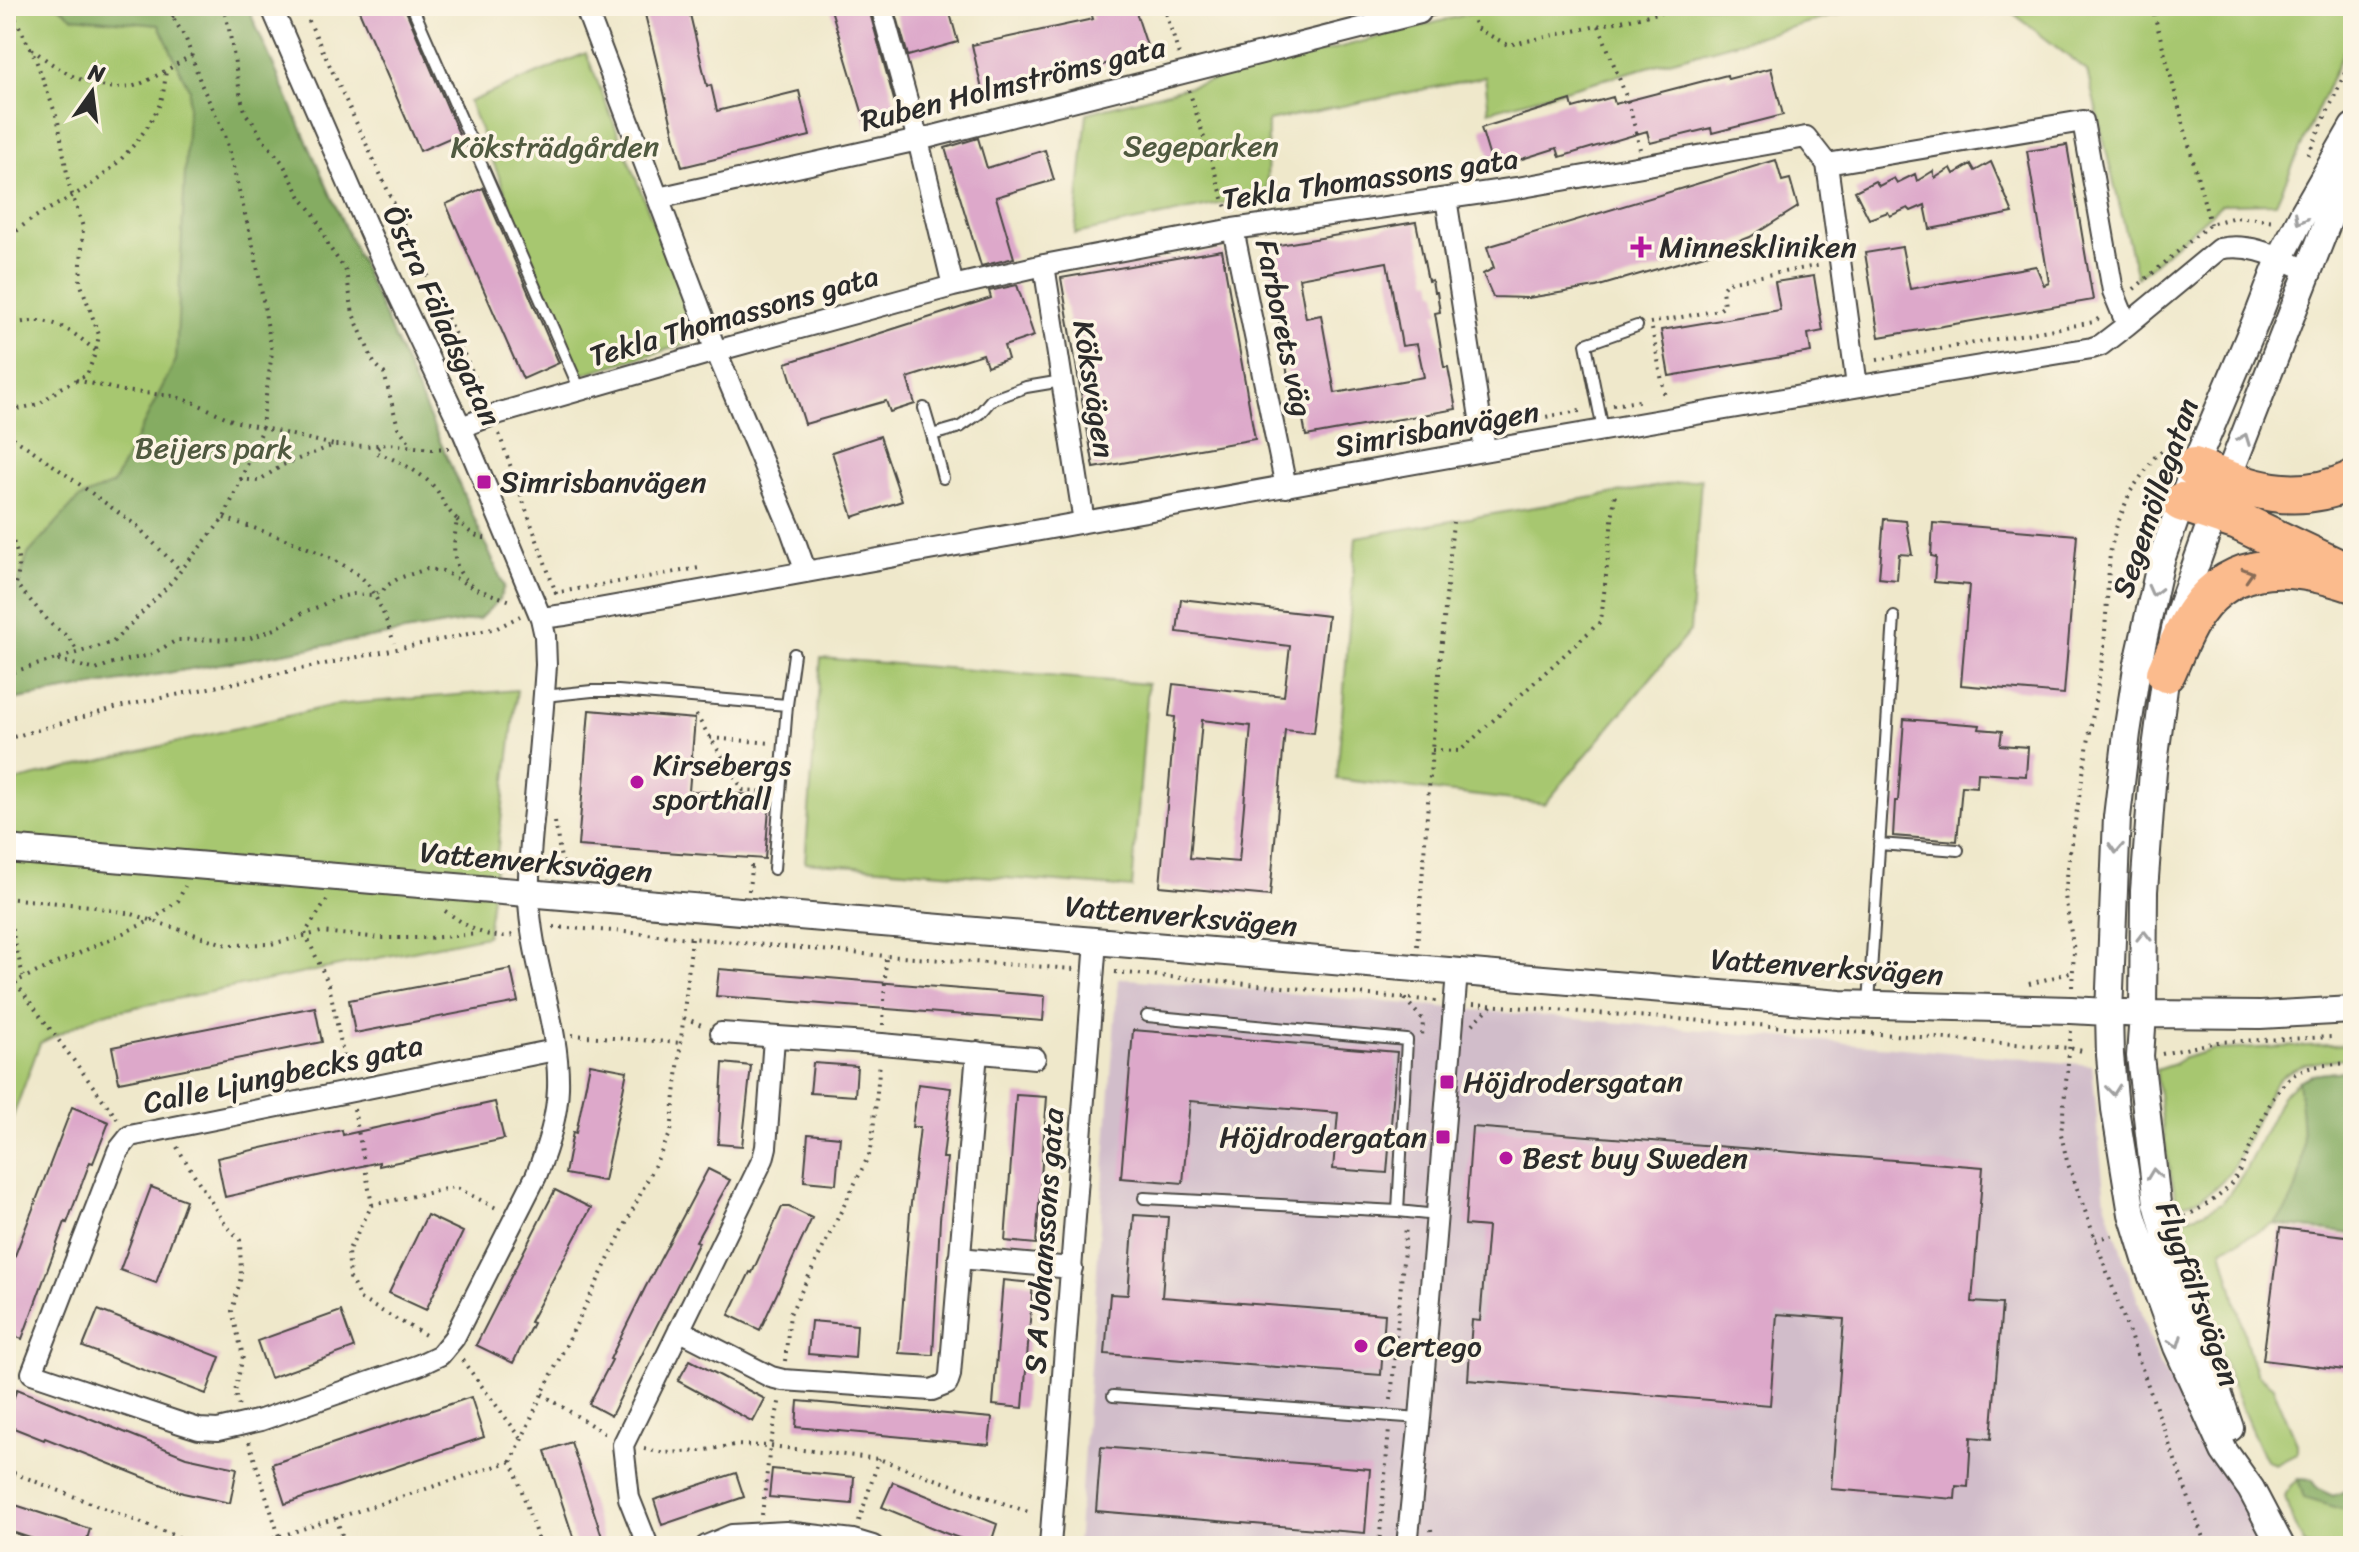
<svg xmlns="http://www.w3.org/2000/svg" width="2359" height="1552" viewBox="0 0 2359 1552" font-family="Sriracha,sans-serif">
  <rect width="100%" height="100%" fill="#fcf5e5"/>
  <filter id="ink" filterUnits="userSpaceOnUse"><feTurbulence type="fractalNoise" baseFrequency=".0125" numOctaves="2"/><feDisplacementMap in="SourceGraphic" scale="16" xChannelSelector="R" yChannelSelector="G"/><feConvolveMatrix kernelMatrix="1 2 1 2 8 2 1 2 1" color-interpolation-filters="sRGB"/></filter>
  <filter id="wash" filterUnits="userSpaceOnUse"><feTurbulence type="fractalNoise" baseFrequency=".006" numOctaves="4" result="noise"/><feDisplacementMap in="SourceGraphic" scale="32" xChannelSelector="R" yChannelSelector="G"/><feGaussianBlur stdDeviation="1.8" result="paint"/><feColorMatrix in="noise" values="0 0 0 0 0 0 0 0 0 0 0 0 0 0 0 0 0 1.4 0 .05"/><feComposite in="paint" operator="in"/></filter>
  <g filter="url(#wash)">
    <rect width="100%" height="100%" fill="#efe8cb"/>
    <path fill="#d1bdca" d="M1118,978L2092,1065L2105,1202L2159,1364L2265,1525L2274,1546H1077Z"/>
    <path fill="#a7c770" stroke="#69794e" stroke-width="2" d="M6,6H247L504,586L499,600L479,619L6,701Z
      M1499,6H1868L1489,111L1485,77L1268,121L1267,194L1075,234L1087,113Z
      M2004,6H2353V30L2276,203L2222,204L2137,278L2087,71Z
      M586,53L700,340L579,375L469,102Z
      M1701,479L1690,631L1545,804L1337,779L1356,537Z
      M821,658L1148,684L1132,888L805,862Z
      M517,690L487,936L97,1015L40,1043L6,1135V783L334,705Z
      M2353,1044V1057C2333,1060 2311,1061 2292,1070C2278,1077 2271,1088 2265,1102C2241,1148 2234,1193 2178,1206L2167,1159L2156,1070L2174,1064L2184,1058L2212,1050Z
      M2353,1070V1234L2274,1224L2222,1249L2250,1355L2257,1374L2273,1387L2297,1443V1453L2275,1464L2267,1461L2261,1451C2226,1376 2199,1300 2182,1219L2205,1212L2223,1202L2245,1171L2282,1096L2298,1081L2312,1075Z
      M2298,1479L2311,1480L2318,1489L2333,1496L2353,1488V1546H2305L2289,1511L2285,1496L2289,1487Z"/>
    <path fill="#85ac62" stroke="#586c46" stroke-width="2" d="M58,6H247L504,586L499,600L479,619L6,701V622L28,554L78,499L113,484L176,360L189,89L159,25L72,17Z
      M2353,1070V1234L2274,1224C2311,1190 2304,1127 2298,1081L2312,1075Z
      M2298,1479L2311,1480L2318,1489L2333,1496L2353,1488V1516L2352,1512L2304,1498Z"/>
    <g id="blocks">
      <path fill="#dda8ca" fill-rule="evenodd" d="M357,6H404L459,134L420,151Z
        M643,6H688L707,86L711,85L717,111L799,91L810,136L682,167Z
        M830,6H868L899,118L867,128Z
        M894,6H948L958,42L908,56Z
        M1089,6H1134L1148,49L1086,71L983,94L972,45L1093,19Z
        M1771,68L1783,115L1712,133L1711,128L1650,143L1647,131L1560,157L1557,148L1493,168L1481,128L1571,100L1573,108L1613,97L1615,104L1727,75L1728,79Z
        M978,138L987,168L1045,150L1054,180L996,197L1014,258L981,266L945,148Z
        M2067,145L2093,300L1879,337L1865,253L1902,247L1910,289L2036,266L2044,285L2049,283L2027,151Z
        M1776,160L1782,181L1790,179L1798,207L1750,237L1708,254L1596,287L1528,298L1493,297L1483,274L1494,268L1487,247Z
        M1991,162L2013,213L1930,229L1925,205L1911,211L1908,208L1890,216L1888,212L1869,219L1855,191L1875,181L1879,186L1894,178L1897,183L1915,174L1917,181L1933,171L1935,178L1951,168L1954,174L1971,164L1975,171Z
        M483,188L559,363L523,379L446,204Z
        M1416,222L1428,281L1432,280L1434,292H1437L1440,312L1435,313L1444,367H1448L1456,409L1306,436L1297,387L1290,389L1267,247ZM1387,262L1402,346L1417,344L1424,377L1335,393L1321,315L1306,318L1299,278Z
        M1222,250L1255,439L1094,468L1061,278Z
        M1814,276L1823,331L1808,334L1811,352L1669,376L1661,330L1780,310L1775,282Z
        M1017,285L1034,336L1004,346L1008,359L987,366L983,354L907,378L915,404L890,412L886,401L805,424L786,363L991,298L989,291Z
        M880,436L902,501L853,517L832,452Z
        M1884,519L1906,521L1912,555L1899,554L1897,580L1879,578Z
        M1933,523L2077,535L2064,694L1961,685L1969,585L1934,582L1936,557L1931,556Z
        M1181,599L1328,616L1314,733L1285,730L1270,896L1160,886L1175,717L1169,716L1173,684L1284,696L1290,646L1177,632ZM1202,720L1251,726L1239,862L1190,858Z
        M589,710L695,719L689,791L770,796L765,859L578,846Z
        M1904,719L1980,725L1979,729L2002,731L2000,745L2028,747L2026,776L1978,773L1977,787L1962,786L1957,841L1893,836L1895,801H1898Z
        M511,969L518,1002L355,1033L349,1000Z
        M719,969L1045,996L1043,1021L716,996Z
        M315,1007L322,1042L119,1082L112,1047Z
        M1133,1030L1397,1052L1387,1173L1333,1169L1338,1113L1190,1101L1183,1183L1121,1178Z
        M723,1063L751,1066L742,1146L718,1144Z
        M813,1063L857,1066L855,1096L810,1093Z
        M590,1064L627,1071L604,1181L565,1174L573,1132L576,1133Z
        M918,1084L951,1088L943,1158H947L940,1219L933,1355L899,1353L910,1212L920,1127H912Z
        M1016,1095L1047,1097L1036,1244L1005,1241Z
        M495,1102L504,1139L379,1166V1162L225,1197L217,1158L342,1130L343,1135Z
        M72,1107L109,1122L93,1163L90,1162L67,1223L65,1222L22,1339L6,1333V1279Z
        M1472,1127L1983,1167L1972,1302L2002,1304L1991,1439L1971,1437L1968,1487L1956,1486L1955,1499L1831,1489L1844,1319L1777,1314L1770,1405L1468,1380L1472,1320L1480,1321L1488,1227L1465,1225Z
        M808,1134L840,1137L836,1184L804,1181Z
        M708,1169L730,1180L696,1241L699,1242L611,1416L589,1404L612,1360L610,1359L645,1288Z
        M151,1187L186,1200L156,1283L120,1270Z
        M555,1190L591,1208L530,1322L533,1323L513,1363L476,1345Z
        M782,1207H789L812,1218L760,1330L729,1315L750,1272L752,1273Z
        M427,1215L463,1232L426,1310L389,1293Z
        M1134,1215L1168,1217L1162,1297L1385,1314L1381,1375L1105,1354L1110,1294L1128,1295Z
        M2280,1228L2353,1237V1371L2263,1360Z
        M1003,1280L1033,1283L1023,1408L993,1405Z
        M98,1310L220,1357L206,1394L83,1347Z
        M341,1311L354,1348L270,1378L257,1341Z
        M811,1321L857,1325L855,1358L808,1354Z
        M690,1360L765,1399L753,1422L678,1381Z
        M17,1389L186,1457L237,1468L230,1503L183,1493L45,1438L44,1440L6,1425V1418Z
        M471,1397L484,1437L285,1504L272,1464Z
        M798,1401L992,1418L989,1445L796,1427Z
        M571,1442L590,1500L605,1546H576L564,1509L545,1451Z
        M1101,1447L1370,1469L1365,1533L1096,1511Z
        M772,1469L854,1477L852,1504L769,1497Z
        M736,1473L744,1497L662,1525L654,1500Z
        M893,1482L997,1524L990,1546H981L945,1533L882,1507Z
        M6,1502L90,1529L85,1546H54L6,1530Z"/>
    </g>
  </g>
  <g filter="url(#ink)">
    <use href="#blocks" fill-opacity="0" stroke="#484743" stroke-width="2"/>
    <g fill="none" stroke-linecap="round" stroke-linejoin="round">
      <g stroke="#484743" stroke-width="14">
        <path id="service" d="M412,6L580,390
          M1420,13L1448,6
          M924,408L932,435L960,427L980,413L991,400L1026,387L1062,381
          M1603,430L1586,344L1637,326
          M932,435L943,478
          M544,696L592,691H618L787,705
          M1879,844L1958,850
          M774,869L787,705L794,654
          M1869,1003L1894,617
          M1147,1016L1407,1040L1398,1211
          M1144,1198L1398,1211L1437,1215
          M1113,1396L1420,1418"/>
      </g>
      <g stroke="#484743" stroke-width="24">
        <path id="minor" d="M271,6L376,247L461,427L541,618L545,636L546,665C543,714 538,762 534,811C531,839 528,868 529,896C530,961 560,1023 558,1088C557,1117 547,1149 536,1176L454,1338L440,1355L419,1365L261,1420L218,1430L199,1429L180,1423L32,1373L118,1151L130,1136L555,1050
          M585,6L716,351L791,530L806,572
          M881,6L918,140L953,286
          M1827,164L1857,386
          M658,198L918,140L1420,13L1418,6
          M1446,198L1485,450
          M1233,229L1286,487
          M1044,265L1084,522
          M461,427L493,415L716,351L953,286L1044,265L1233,229L1517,188L1806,137L1827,164L2083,121L2113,291L2127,325
          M541,618L565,615C1073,525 1581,430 2092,348L2101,345L2127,325L2219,249C2252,242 2279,258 2309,271
          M721,1033L882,1044L1035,1058
          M959,1258L1072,1268
          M679,1330L771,1377L783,1380L932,1390L947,1384L950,1375L977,1052
          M648,1546L629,1498L623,1445L763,1159L766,1147L774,1038
          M706,1546L732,1535L786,1532L853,1540L873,1546
          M1050,1546L1096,941
          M1407,1546L1420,1418L1457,972"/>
      </g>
      <g stroke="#484743" stroke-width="30">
        <path id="tertiary" d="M6,849L1840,1004L2071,1010L2143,1014L2260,1015L2353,1010
          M2230,1428L2169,1248L2157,1203L2140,1056L2143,1014L2144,891L2153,771L2166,673L2178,615L2214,513L2328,221L2348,157
          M2281,1546L2251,1489L2224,1451L2177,1347L2149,1269L2132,1214L2115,1109L2110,1055L2109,1013L2117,817L2127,733L2137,668L2161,560L2194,467L2260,311L2280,259L2304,212L2353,127"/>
      </g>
      <g stroke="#484743" stroke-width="42">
        <path id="motorway" d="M2194,467C2249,489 2295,507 2353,480
          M2181,502L2238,521L2333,566
          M2166,673C2175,653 2183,630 2196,612C2235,556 2296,564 2353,583"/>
      </g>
      <path stroke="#484743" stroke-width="4" stroke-dasharray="2 6" stroke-linecap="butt" d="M6,6L14,16L36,60L58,121L69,185L83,227L80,282L99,335L96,351
        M223,6L229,29L241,98L246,114L255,125L261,137L282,162L302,199L313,212L330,248L346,271L353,314L374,363L384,373L398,427L412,446
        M302,6L484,397
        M1164,6L1179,55
        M1469,6L1476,28L1508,45L1691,6
        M2152,6L2210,224
        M172,17L184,6
        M1599,26L1629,104L1640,149
        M32,49C59,71 93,92 130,87C144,85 178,63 192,55
        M1189,90L1227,211
        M2308,155L2353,55
        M6,243C24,218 56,207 81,191C113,172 143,139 159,106C164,95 165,81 166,69
        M2134,289L2210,224L2235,217L2276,221
        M1650,323L1719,310L1724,306L1722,289L1728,282L1822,265
        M6,324C17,324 29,320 39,321C62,322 79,337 96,351L87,375L62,387L39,404L6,412
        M1652,329L1665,397
        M1877,360L2094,322L2103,315
        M76,380L124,391L173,396L195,403L234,421L334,445
        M1613,405L1644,400
        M1499,425L1585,410
        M6,434L32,450L137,526L180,570
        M499,434L557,596
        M1440,436L1463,431
        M379,447L376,449L377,453C396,459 427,475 438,492C444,502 447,511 457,519C455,535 451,555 459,570C461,576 468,580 471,585
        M240,479L258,481L283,465L334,445L366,446L389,444L432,449L449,448
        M224,518C259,530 349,557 369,586C380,603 388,624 394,643
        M457,520C465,528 475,538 486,538
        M6,528C17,547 22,562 16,584L52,625L68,637L78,652
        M554,593L699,568
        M58,660L96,670L109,664L150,655L177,640L248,639L275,629L306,611L318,607L334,599L352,594L373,595L383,591L385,587L399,578L427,569L443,571L473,588L514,602
        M6,674L113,642L168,586L224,518L261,433L272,352L255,254L225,135L201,84L186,39L166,6
        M696,715L743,790L768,792
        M710,738L772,743
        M6,739L118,707L497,628L520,616
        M1432,750L1460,751L1601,621L1615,493
        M555,822L561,859L571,873
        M749,891L751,867L758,868
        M6,898L90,906L132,914L227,945L271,944L321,932L380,938H428L478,934
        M327,900L305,933L329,985L347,1073
        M6,905L23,976
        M445,911C468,926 483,940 513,935
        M553,927L614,931L886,956L1074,969
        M1417,946L1432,750L1453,522
        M6,970L119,1121
        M1115,972L1436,1001
        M2029,984L2073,972
        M6,986L152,920L178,901L185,886
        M2072,987L2074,951L2065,896L2069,858L2104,647L2110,552L2116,528L2130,492L2155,457L2181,435
        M1405,999L1423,1020L1422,1037
        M1473,1004L2070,1048L2086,1052
        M684,1018L704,1026
        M1473,1024L1492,1005
        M883,1025L886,956
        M2071,1031L2061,1134L2067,1161L2206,1546
        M572,1035L681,1043
        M2162,1054L2217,1042L2332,1037
        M354,1109L372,1205L348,1251L350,1278L360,1299L429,1337
        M177,1147L225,1224L240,1240L241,1277L232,1311L243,1356L235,1392L239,1407
        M372,1205L455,1187L498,1209
        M2185,1217C2200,1208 2219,1199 2231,1184C2254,1154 2265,1085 2303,1070C2318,1064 2338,1065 2353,1062
        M2095,1239L2116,1235
        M462,1360L521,1438
        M785,1361L790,1314L871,1151L880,1062
        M542,1394L607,1435
        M1391,1400L1406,1226
        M249,1442L279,1536
        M644,1449L664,1453L701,1451L734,1445L770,1446L879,1459L1031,1513
        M6,1470L201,1546
        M762,1515L770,1446L780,1398
        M336,1518L346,1546
        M859,1521L879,1459
        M1431,1529L1433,1546
        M250,1546L512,1461
        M540,1546L512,1461L542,1394L671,1132L692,938
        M1379,1546L1389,1429"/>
      <use href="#service" stroke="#fff" stroke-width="10"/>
      <use href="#minor" stroke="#fff" stroke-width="20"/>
      <use href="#tertiary" stroke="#fff" stroke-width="26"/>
      <use href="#motorway" stroke="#fbbb8d" stroke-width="38"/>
    </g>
    <defs><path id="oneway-chevron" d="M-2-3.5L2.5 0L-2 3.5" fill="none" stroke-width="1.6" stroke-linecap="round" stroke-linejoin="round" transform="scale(2)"/></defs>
    <g stroke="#a0a0a0">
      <use href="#oneway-chevron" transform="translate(2300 219) rotate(118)"/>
      <use href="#oneway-chevron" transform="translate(2244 439) rotate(-69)"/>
      <use href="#oneway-chevron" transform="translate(2154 591) rotate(104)"/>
      <use href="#oneway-chevron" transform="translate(2116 848) rotate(93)"/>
      <use href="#oneway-chevron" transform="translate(2144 936) rotate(-90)"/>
      <use href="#oneway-chevron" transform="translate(2113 1090) rotate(84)"/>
      <use href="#oneway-chevron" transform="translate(2154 1174) rotate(-97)"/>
      <use href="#oneway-chevron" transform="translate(2176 1342) rotate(69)"/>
    </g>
    <use stroke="#896c57" href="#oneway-chevron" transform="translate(2248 574) rotate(-17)"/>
  </g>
  <g fill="#b5179e" stroke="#fcf5e5" stroke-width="3">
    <path d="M1637 235h8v8h8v8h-8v8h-8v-8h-8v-8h8z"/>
    <rect x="476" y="474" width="16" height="16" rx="4"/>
    <circle cx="637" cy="782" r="8"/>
    <rect x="1439" y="1074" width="16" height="16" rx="4"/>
    <rect x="1435" y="1129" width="16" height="16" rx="4"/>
    <circle cx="1506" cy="1158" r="8"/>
    <circle cx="1361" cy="1346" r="8"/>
  </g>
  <g text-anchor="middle" stroke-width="7" stroke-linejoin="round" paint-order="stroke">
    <g font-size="30" fill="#2b2b2b" stroke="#fcf5e5">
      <text transform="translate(1013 84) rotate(-14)" y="10">Ruben Holmströms gata</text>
      <text transform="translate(1370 179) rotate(-8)" y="10">Tekla Thomassons gata</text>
      <text transform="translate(442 316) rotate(65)" y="10">Östra Fäladsgatan</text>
      <text transform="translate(734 316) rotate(-16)" y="10">Tekla Thomassons gata</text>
      <text transform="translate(1284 328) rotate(78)" y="10">Farborets väg</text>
      <text transform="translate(1094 389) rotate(81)" y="10">Köksvägen</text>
      <text transform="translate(1437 429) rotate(-10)" y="10">Simrisbanvägen</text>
      <text transform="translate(2155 498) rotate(-71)" y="10">Segemöllegatan</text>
      <text transform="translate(536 862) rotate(5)" y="10">Vattenverksvägen</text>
      <text transform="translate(1181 916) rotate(5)" y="10">Vattenverksvägen</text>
      <text transform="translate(1827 967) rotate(4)" y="10">Vattenverksvägen</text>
      <text transform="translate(283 1074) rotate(-12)" y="10">Calle Ljungbecks gata</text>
      <text transform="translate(1044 1241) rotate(-86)" y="10">S A Johanssons gata</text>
      <text transform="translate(2198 1294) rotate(70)" y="10">Flygfältsvägen</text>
    </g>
    <g font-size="30" fill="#505a40" stroke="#fcf5e5">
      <text x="1201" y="156">Segeparken</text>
      <text x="555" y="157">Köksträdgården</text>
      <text x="214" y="458">Beijers park</text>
    </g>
    <g font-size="30" fill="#2b2b2b" stroke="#fcf5e5" text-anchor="start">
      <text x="1659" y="257">Minneskliniken</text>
      <text x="500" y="492">Simrisbanvägen</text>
      <text x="653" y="775">Kirsebergs<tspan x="653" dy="34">sporthall</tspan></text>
      <text x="1463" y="1092">Höjdrodersgatan</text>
      <text x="1427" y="1147" text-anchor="end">Höjdrodergatan</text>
      <text x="1522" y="1168">Best buy Sweden</text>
      <text x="1377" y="1356">Certego</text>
    </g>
  </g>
  <rect width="2359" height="1552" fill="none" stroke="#fcf5e5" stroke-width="32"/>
  <g transform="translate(92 92) rotate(14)" stroke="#fcf5e5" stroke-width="6" paint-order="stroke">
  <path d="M0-6L14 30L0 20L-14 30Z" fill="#2b2b2b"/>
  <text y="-12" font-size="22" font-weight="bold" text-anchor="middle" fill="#2b2b2b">N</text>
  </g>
</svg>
